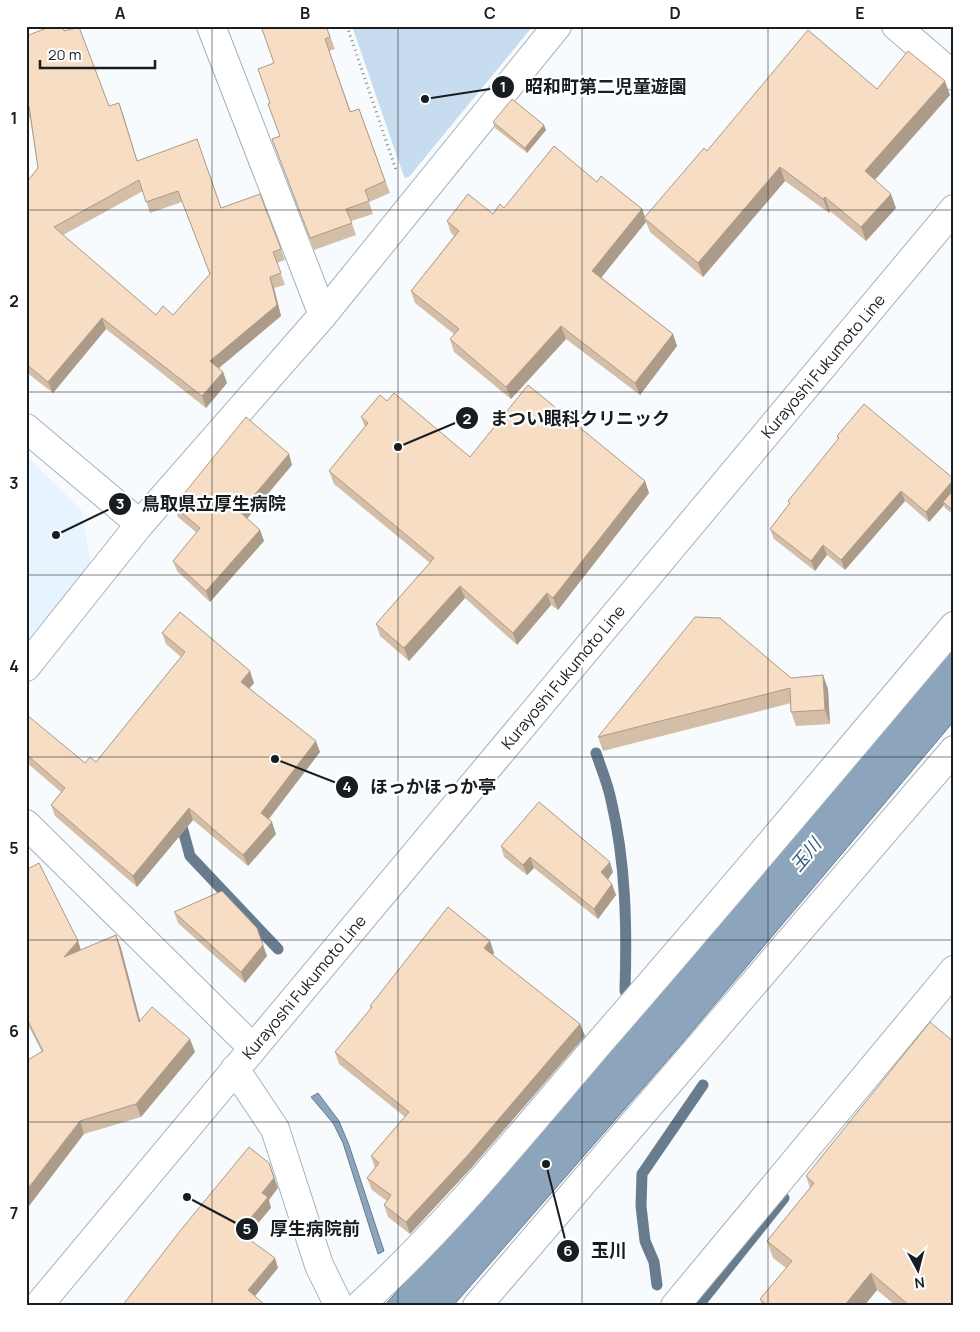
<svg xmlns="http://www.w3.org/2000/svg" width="980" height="1332" viewBox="0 0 980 1332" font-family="Manrope,'Noto Sans JP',sans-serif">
  <rect width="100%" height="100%" fill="#f8fbfd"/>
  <path fill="#e7f3fe" d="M26,455L82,511L90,559L89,569L26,641Z"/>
  <path fill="#c8dcf0" d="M352,26H533L409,177L405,178L402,171Z"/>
  <path fill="#8ca4bc" stroke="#697c8e" d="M954,644V721L677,1049L453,1306H384L607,1056Z
    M318,1093L339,1121L349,1145L384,1251L378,1254L343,1143L333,1123L311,1097Z"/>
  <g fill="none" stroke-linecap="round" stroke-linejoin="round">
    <path stroke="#697c8e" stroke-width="11" d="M596,753C601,768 608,784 611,800C626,863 627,927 625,991
      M182,817L181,823L190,856L278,949
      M657,1285L654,1262L645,1241L641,1206L642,1174L703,1085
      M698,1306L784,1198"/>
    <g stroke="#a4b1be" stroke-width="30">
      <path id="pedestrian" d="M675,1306L954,970"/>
    </g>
    <g stroke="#a4b1be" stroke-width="30">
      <path id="minor" d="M211,26L323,315
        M896,26L954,76
        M26,27L29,26
        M26,428L140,524
        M26,667L140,524L323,315L557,26
        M26,824L253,1048
        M235,1069L275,1129L319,1265L339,1306
        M359,1306C448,1225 523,1132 601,1041C720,904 837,765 954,626
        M477,1306L954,750"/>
    </g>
    <g stroke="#a4b1be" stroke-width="30">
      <path id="primary" d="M38,1306L954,209"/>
    </g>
    <path stroke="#868a8d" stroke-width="3" stroke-dasharray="1 4" stroke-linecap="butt" d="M347,26L396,170"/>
    <use href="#pedestrian" stroke="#fff" stroke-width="28"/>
    <use href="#minor" stroke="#fff" stroke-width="28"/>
    <use href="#primary" stroke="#fff" stroke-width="28"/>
  </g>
  <path fill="#d4bea8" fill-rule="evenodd" d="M326,26L335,49L329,51L351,112L359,109L390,193L369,202L373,214L351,221L356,235L314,250L272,139L280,136L270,103L274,63Z
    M66,31L109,106L119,103L137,161L221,208L260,194L285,260L277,263L285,285L274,288L281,316L219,368L223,372L227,383L206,408L106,329L53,393L26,372V183L38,168L30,118L26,120V36ZM143,191L150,213L182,202L210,274L173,315H156L63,235Z
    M877,89L950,95L875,180L896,208L866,241L830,211L829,213L785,181L703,277L650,232L646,222L601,277L673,334L677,346L640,395L566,339L511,399L454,352L450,339L454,334L415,303L411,291L454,236L451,233L447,221L493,214L504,208L597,182L642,209L645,217L707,151Z
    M493,122L546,130L527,153L495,128Z
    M387,401L470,457L645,481L649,493L558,610L551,605L517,645L465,598L409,661L380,636L376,624L430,563L334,484L329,471L365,427L361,417Z
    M837,436L954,478V515L945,508L944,505L929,522L905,501L845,570L827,555L815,571L774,539L770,529L789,504L788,501L838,440Z
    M289,454L292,465L247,519L260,530L264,541L210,602L177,571L173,561L197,533L178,517L174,506Z
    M162,633L254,683L250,688L320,752L268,819L276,834L248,866L193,820L137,887L55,816L51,805L61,792L26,762V716L85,763L96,762L181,657L166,644Z
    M823,675L828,689L830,724L796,726L791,712V703L603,751L598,737L791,678Z
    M501,846L613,872L608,880L616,895L598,919L534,868L527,875L504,857Z
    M26,870L78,941L81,950L116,935L121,948L140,1021L195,1052L141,1117L84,1134L26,1021Z
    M174,912L257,928L267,956L245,983L178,923Z
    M490,941L494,953L493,955L580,1024L585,1036L472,1167L410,1234L388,1217L384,1205L387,1201L372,1190L367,1178L375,1168L371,1156L405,1117L339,1064L335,1052L371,1008L370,1006Z
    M806,1176L954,1306H896L877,1290L864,1306H762L760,1299L786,1268L773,1258L767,1241L810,1188Z"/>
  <path fill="#ac9b88" d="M945,81L950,95L870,185L865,171Z
    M119,103L123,114L141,173L137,161Z
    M544,125L546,130L527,153L525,148Z
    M780,167L785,181L703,277L698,263Z
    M891,194L896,208L866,241L861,227Z
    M825,197L830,211L829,213L823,199Z
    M642,209L646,220L644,218L646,222L597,283L592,271Z
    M270,277L274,288L281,316L214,372L210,361Z
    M102,318L106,329L53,393L48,382Z
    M561,326L566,339L511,399L506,387Z
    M673,334L677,346L640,395L635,383Z
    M223,372L227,383L206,408L202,396Z
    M289,454L292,465L243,523L240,512Z
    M954,479V493L943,502L944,505L929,522L926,512Z
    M645,481L649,493L558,610L553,598Z
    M901,491L905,501L845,570L841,560Z
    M260,530L264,541L210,602L206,591Z
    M823,545L827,555L815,571L811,561Z
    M460,586L465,598L409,661L404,648Z
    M547,593L551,605L517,645L513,633Z
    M250,671L254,683L245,693L241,682Z
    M823,675L828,689L830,724L825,710Z
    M316,741L320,752L265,824L261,813Z
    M189,808L193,820L137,887L133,876Z
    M272,822L276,834L248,866L243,855Z
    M530,857L534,868L527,875L523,865Z
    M610,862L613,872L605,883L601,872Z
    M612,884L616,895L598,919L594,909Z
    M116,935L121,948L144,1035L139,1022Z
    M78,941L82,954L64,957Z
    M490,941L494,953L489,960L484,948Z
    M263,945L267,956L245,983L241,972Z
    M580,1024L585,1036L472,1167L410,1234L406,1222Z
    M190,1039L195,1052L141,1117L136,1104Z
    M80,1121L84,1134L26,1210V1191Z
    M269,1163L278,1188L269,1200L271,1208L242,1242L239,1232L262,1193Z
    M275,1258L278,1268L252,1300L248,1290Z
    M871,1273L877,1290L864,1306H844Z"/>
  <path fill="#f6ddc3" stroke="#ac9b88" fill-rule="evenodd" d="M52,26H63L64,31L79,27L109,106L119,103L137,161L197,139L221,208L260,194L281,249L273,252L281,273L270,277L277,305L210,361L223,372L202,396L102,318L48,382L26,364V183L38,168L29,106L26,107V36ZM139,180L146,202L178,191L210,274L173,315L163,306L156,315L54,227Z
    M261,26H326L330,37L325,39L350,112L359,109L385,181L365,190L369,201L346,209L352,223L310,238L272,139L280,136L268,104L270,103L258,69L274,63Z
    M808,30L877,89L908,51L945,81L865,171L891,194L861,227L825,197L823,199L780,167L698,263L644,218L704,148L707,151Z
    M512,99L544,125L525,148L493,122Z
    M554,146L597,182L601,176L642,209L592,271L673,334L635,383L561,326L506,387L450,339L459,329L411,291L459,231L447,221L468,194L493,214L500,204L504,208Z
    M528,385L645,481L553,598L547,593L513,633L460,586L404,648L376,624L434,558L329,471L368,423L361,417L380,395L387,401L394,393L470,457Z
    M864,404L954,479L926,512L901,491L841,560L823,545L811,561L770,529L790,503L788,501L839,438L837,436Z
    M246,417L289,454L240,512L260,530L206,591L173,561L200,528L174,506Z
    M954,489V511L943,502Z
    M180,612L250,671L241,682L316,741L261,813L272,822L243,855L189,808L133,876L51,805L65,788L26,754V716L27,715L85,763L90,757L96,762L185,652L162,633Z
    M695,617L720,618L791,678L823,675L825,710L791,712L790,688L598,737Z
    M539,802L610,862L601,872L612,884L594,909L530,857L523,865L501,846Z
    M39,863L78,941L64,957L116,935L139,1022L152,1007L190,1039L136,1104L80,1121L26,1191V1061L43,1051L26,1017V870Z
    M222,891L257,928L263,945L241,972L174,912Z
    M448,907L490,941L484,948L580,1024L468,1155L406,1222L384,1205L391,1195L367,1178L379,1163L371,1156L409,1112L335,1052L372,1007L370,1006Z
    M930,1022L954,1042V1306H910L871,1273L844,1306L838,1303L835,1306H768L760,1299L792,1261L767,1241L814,1183L806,1176Z
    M249,1147L269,1163L274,1178L262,1193L268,1197L239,1232L275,1258L248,1290L266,1306H122L180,1231Z"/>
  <path fill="none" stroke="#181d22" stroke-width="1" stroke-opacity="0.55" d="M212,26V1306M398,26V1306M582,26V1306M768,26V1306M26,210H954M26,392H954M26,575H954M26,757H954M26,940H954M26,1122H954"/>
  <g text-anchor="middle" stroke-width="4.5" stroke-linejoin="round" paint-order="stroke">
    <g font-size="16" fill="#181d22" stroke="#fff">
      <text transform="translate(823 366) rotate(-50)" y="6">Kurayoshi Fukumoto Line</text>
      <text transform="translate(563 677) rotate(-50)" y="6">Kurayoshi Fukumoto Line</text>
      <text transform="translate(304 987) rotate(-50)" y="6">Kurayoshi Fukumoto Line</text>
    </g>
    <g font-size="18" font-style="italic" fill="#2f577b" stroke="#fff">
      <text transform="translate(806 855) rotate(-50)" y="6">玉川</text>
    </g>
  </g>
  <path fill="none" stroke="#181d22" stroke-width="2" d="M425 99L503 87M398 447L467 418M56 535L120 504M275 759L347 787M187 1197L247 1229M546 1164L568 1251"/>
  <g fill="#181d22" stroke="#fff" stroke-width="2">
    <circle cx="425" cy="99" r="5"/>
    <circle cx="398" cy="447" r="5"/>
    <circle cx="56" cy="535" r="5"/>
    <circle cx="275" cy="759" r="5"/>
    <circle cx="187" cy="1197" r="5"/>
    <circle cx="546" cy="1164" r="5"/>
    <circle cx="503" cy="87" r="12"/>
    <circle cx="467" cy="418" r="12"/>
    <circle cx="120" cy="504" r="12"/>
    <circle cx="347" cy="787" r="12"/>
    <circle cx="247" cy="1229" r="12"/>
    <circle cx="568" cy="1251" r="12"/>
  </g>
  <g font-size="15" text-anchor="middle" font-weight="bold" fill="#fff">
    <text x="503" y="92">1</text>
    <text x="467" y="424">2</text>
    <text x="120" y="509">3</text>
    <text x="347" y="792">4</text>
    <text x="247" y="1234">5</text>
    <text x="568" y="1256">6</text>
  </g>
  <g font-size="18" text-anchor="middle" font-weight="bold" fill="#181d22" stroke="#fff" stroke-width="4.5" stroke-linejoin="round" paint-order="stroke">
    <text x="606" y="93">昭和町第二児童遊園</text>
    <text x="580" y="425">まつい眼科クリニック</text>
    <text x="214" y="510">鳥取県立厚生病院</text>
    <text x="433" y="793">ほっかほっか亭</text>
    <text x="315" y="1235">厚生病院前</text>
    <text x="609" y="1257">玉川</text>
  </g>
  <rect width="980" height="1332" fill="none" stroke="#ffffff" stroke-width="55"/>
  <g transform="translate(918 1270) rotate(173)" stroke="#ffffff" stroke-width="4" paint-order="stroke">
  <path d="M0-4L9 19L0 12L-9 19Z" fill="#181d22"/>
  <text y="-8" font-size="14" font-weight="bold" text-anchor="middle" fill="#181d22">N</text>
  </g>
  <path d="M40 60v8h115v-8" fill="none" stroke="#181d22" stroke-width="2.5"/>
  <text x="48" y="60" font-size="15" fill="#181d22" stroke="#ffffff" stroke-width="4" paint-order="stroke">20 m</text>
  <rect x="28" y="28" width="924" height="1276" fill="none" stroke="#181d22" stroke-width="2"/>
  <g font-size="16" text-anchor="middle" font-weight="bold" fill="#181d22">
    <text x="120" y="19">A</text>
    <text x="305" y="19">B</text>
    <text x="490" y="19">C</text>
    <text x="675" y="19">D</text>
    <text x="860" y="19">E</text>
    <text x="14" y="124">1</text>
    <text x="14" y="307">2</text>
    <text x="14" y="489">3</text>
    <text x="14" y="672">4</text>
    <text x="14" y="854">5</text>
    <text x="14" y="1037">6</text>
    <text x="14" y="1219">7</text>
  </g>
</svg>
